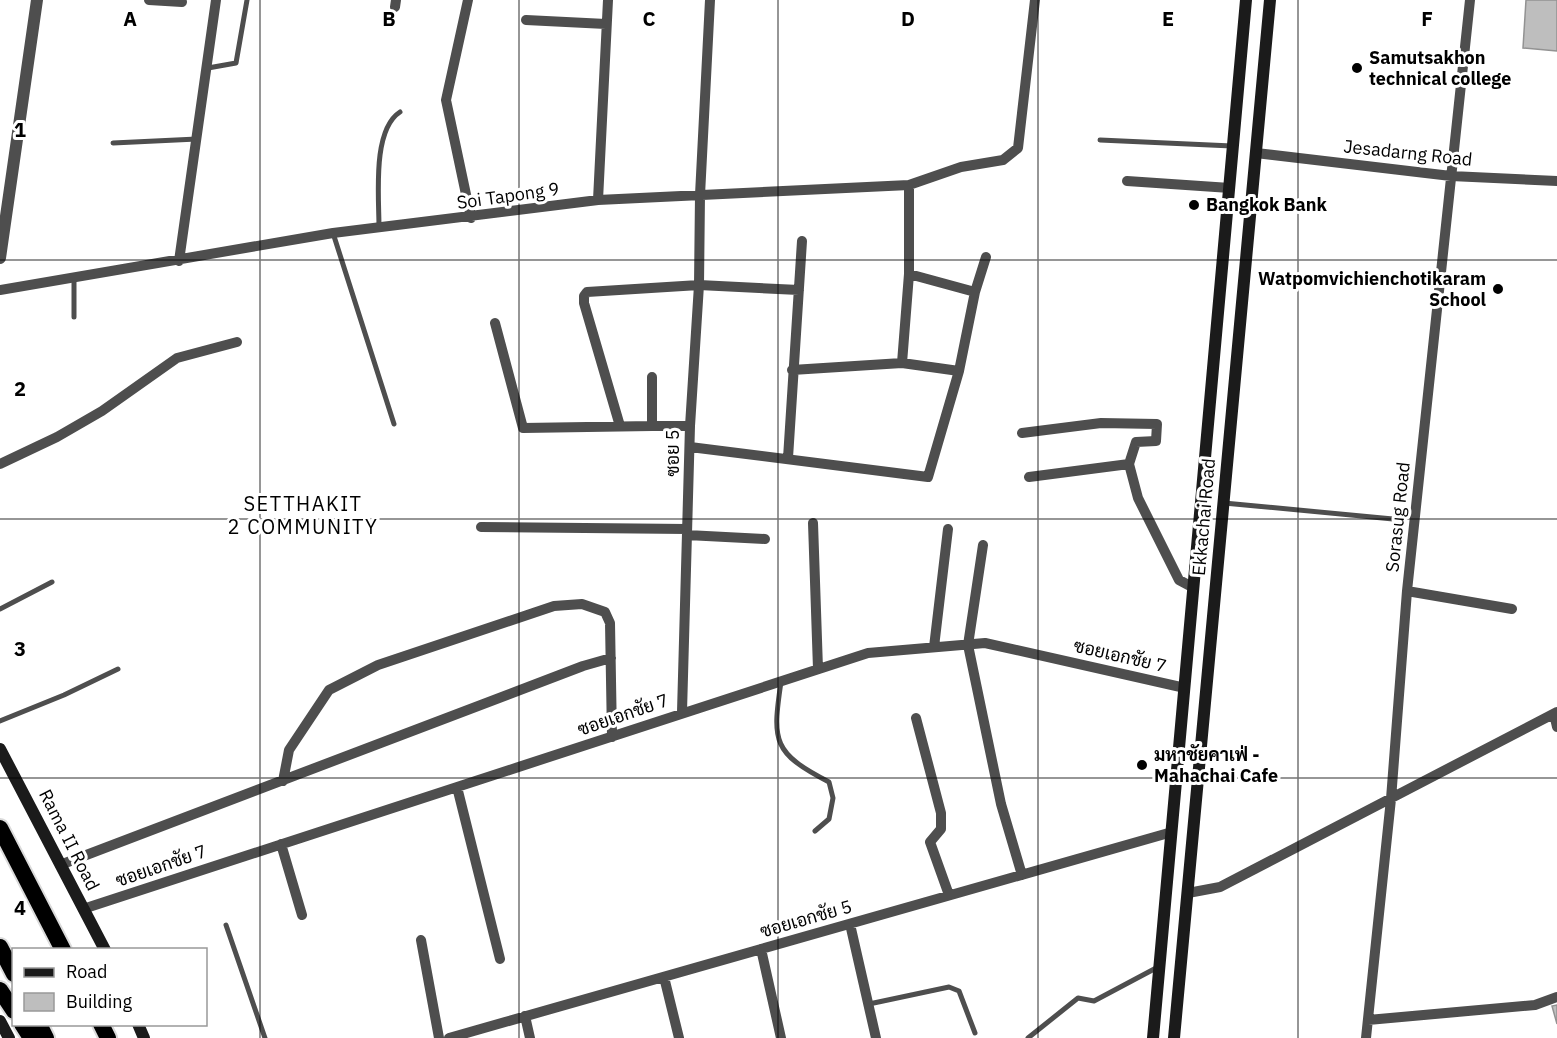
<svg xmlns="http://www.w3.org/2000/svg" width="1557" height="1038" viewBox="0 0 1557 1038" font-family="'IBM Plex Sans',Sarabun,sans-serif">
  <rect width="100%" height="100%" fill="#fff"/>
  <path fill="#bebebe" stroke="#929292" stroke-width="1.5" d="M1526,0H1557V51L1523,48Z
    M1557,1005V1024L1552,1006Z"/>
  <g fill="none" stroke-linecap="round" stroke-linejoin="round">
    <g stroke="#dbdbdb" stroke-width="20">
      <path id="trunk" d="M0,828L63,950
        M0,947L14,974
        M0,990L14,1011
        M22,1024L31,1038
        M39,1024L46,1038
        M101,1024L108,1038"/>
    </g>
    <path stroke="#4e4e4e" stroke-width="5" d="M208,68L236,63L247,0
      M1100,140L1232,146
      M113,143L197,139
      M379,227C379,197 372,130 400,112
      M333,233L394,424
      M74,277V317
      M1224,503L1393,519
      M0,609L52,582
      M781,682C772,742 773,753 829,782L833,798L829,819L815,831
      M0,721L64,695L118,669
      M226,925L265,1038
      M869,1004L949,987L959,991L975,1033
      M1028,1038L1078,998L1094,1001L1158,967"/>
    <path stroke="#4e4e4e" stroke-width="10" d="M149,0L182,2
      M468,0L446,100L471,218
      M395,7L396,0
      M526,20L606,24
      M1256,153L1451,176L1557,181
      M1127,181L1230,188
      M598,200L608,0
      M179,261L216,0
      M0,290L333,233L598,200L909,185L961,167L1003,160L1018,148L1035,0
      M975,292L986,257
      M495,323L523,428L652,426V377
      M902,363L909,274V185
      M792,370L902,363L959,371
      M620,426L584,303V296L587,292L699,285L799,290
      M652,426H690
      M1022,433L1101,423L1157,424L1156,441L1136,442L1129,464L1138,498L1179,580L1194,588
      M690,447L928,477L959,371L975,292L909,274
      M788,458L802,241
      M0,464L57,437L102,411L177,358L237,342
      M1029,477L1129,464
      M813,523L818,669
      M481,527L687,529
      M687,535L765,539
      M983,545L968,645L1001,804L1022,875
      M1407,591L1512,609
      M934,647L948,529
      M682,712L690,426L699,285L700,195L710,0
      M1554,714L1557,727
      M916,718L941,813V829L930,842L949,895
      M283,781L289,750L329,690L378,665L554,606L582,604L605,612L610,623L612,737
      M457,787L500,959
      M281,844L302,915
      M60,865L583,666L611,658
      M1188,893L1220,887L1557,712
      M83,909L868,653L985,643L1185,688
      M850,924L876,1038
      M421,940L439,1038
      M761,949L781,1038
      M664,977L679,1038
      M525,1016L530,1038
      M1368,1020L1535,1005L1557,997
      M449,1038L1172,832
      M1366,1038L1391,799L1407,591L1470,0"/>
    <path stroke="#4e4e4e" stroke-width="12" d="M0,258L37,0"/>
    <path stroke="#1b1b1b" stroke-width="12" d="M0,749L105,950
      M0,1021L9,1038
      M138,1024L144,1038
      M1153,1038L1246,0
      M1174,1038L1270,0"/>
    <use href="#trunk" stroke="#000" stroke-width="16"/>
  </g>
  <path fill="none" stroke="#000" stroke-width="1.5" stroke-opacity="0.55" d="M260,0V1038M519,0V1038M778,0V1038M1038,0V1038M1298,0V1038M0,260H1557M0,519H1557M0,778H1557"/>
  <g fill="#000" stroke="#fff" stroke-width="2">
    <circle cx="1357" cy="68" r="6"/>
    <circle cx="1194" cy="205" r="6"/>
    <circle cx="1498" cy="289" r="6"/>
    <circle cx="1142" cy="765" r="6"/>
  </g>
  <g text-anchor="middle" stroke-width="6" stroke-linejoin="round" paint-order="stroke">
    <g font-size="18" font-weight="bold" fill="#000" stroke="#fff" text-anchor="start">
      <text x="1369" y="64">Samutsakhon<tspan x="1369" dy="21">technical college</tspan></text>
      <text x="1206" y="211">Bangkok Bank</text>
      <text x="1486" y="285" text-anchor="end">Watpomvichienchotikaram<tspan x="1486" dy="21">School</tspan></text>
      <text x="1154" y="761">มหาชัยคาเฟ่ -<tspan x="1154" dy="21">Mahachai Cafe</tspan></text>
    </g>
    <g font-size="18" fill="#000" stroke="#fff">
      <text transform="translate(1408 153) rotate(6)" y="6">Jesadarng Road</text>
      <text transform="translate(508 196) rotate(-8)" y="6">Soi Tapong 9</text>
      <text transform="translate(673 453) rotate(-90)" y="6">ซอย 5</text>
      <text transform="translate(1204 517) rotate(-85)" y="6">Ekkachai Road</text>
      <text transform="translate(1398 517) rotate(-84)" y="6">Sorasug Road</text>
      <text transform="translate(1120 656) rotate(13)" y="6">ซอยเอกชัย 7</text>
      <text transform="translate(623 715) rotate(-19)" y="6">ซอยเอกชัย 7</text>
      <text transform="translate(69 840) rotate(63)" y="6">Rama II Road</text>
      <text transform="translate(161 866) rotate(-19)" y="6">ซอยเอกชัย 7</text>
      <text transform="translate(806 919) rotate(-16)" y="6">ซอยเอกชัย 5</text>
    </g>
    <g font-size="20" letter-spacing="1.5" fill="#000" stroke="#fff">
      <text x="303" y="511">SETTHAKIT<tspan x="303" dy="23">2 COMMUNITY</tspan></text>
    </g>
  </g>
  <g font-size="20" text-anchor="middle" font-weight="bold" fill="#000" stroke="#fff" stroke-width="6" stroke-linejoin="round" paint-order="stroke">
    <text x="130" y="26">A</text>
    <text x="389" y="26">B</text>
    <text x="649" y="26">C</text>
    <text x="908" y="26">D</text>
    <text x="1168" y="26">E</text>
    <text x="1427" y="26">F</text>
    <text x="20" y="137">1</text>
    <text x="20" y="396">2</text>
    <text x="20" y="656">3</text>
    <text x="20" y="915">4</text>
  </g>
  <rect x="12" y="948" width="195" height="78" fill="#ffffff" stroke="#999999" stroke-width="1.5"/>
  <rect x="24" y="968" width="30" height="9" fill="#1b1b1b" stroke="#999999" stroke-width="1.5"/>
  <text x="66" y="978" font-size="18" fill="#000000">Road</text>
  <rect x="24" y="993" width="30" height="18" fill="#bebebe" stroke="#999999" stroke-width="1.5"/>
  <text x="66" y="1008" font-size="18" fill="#000000">Building</text>
</svg>
